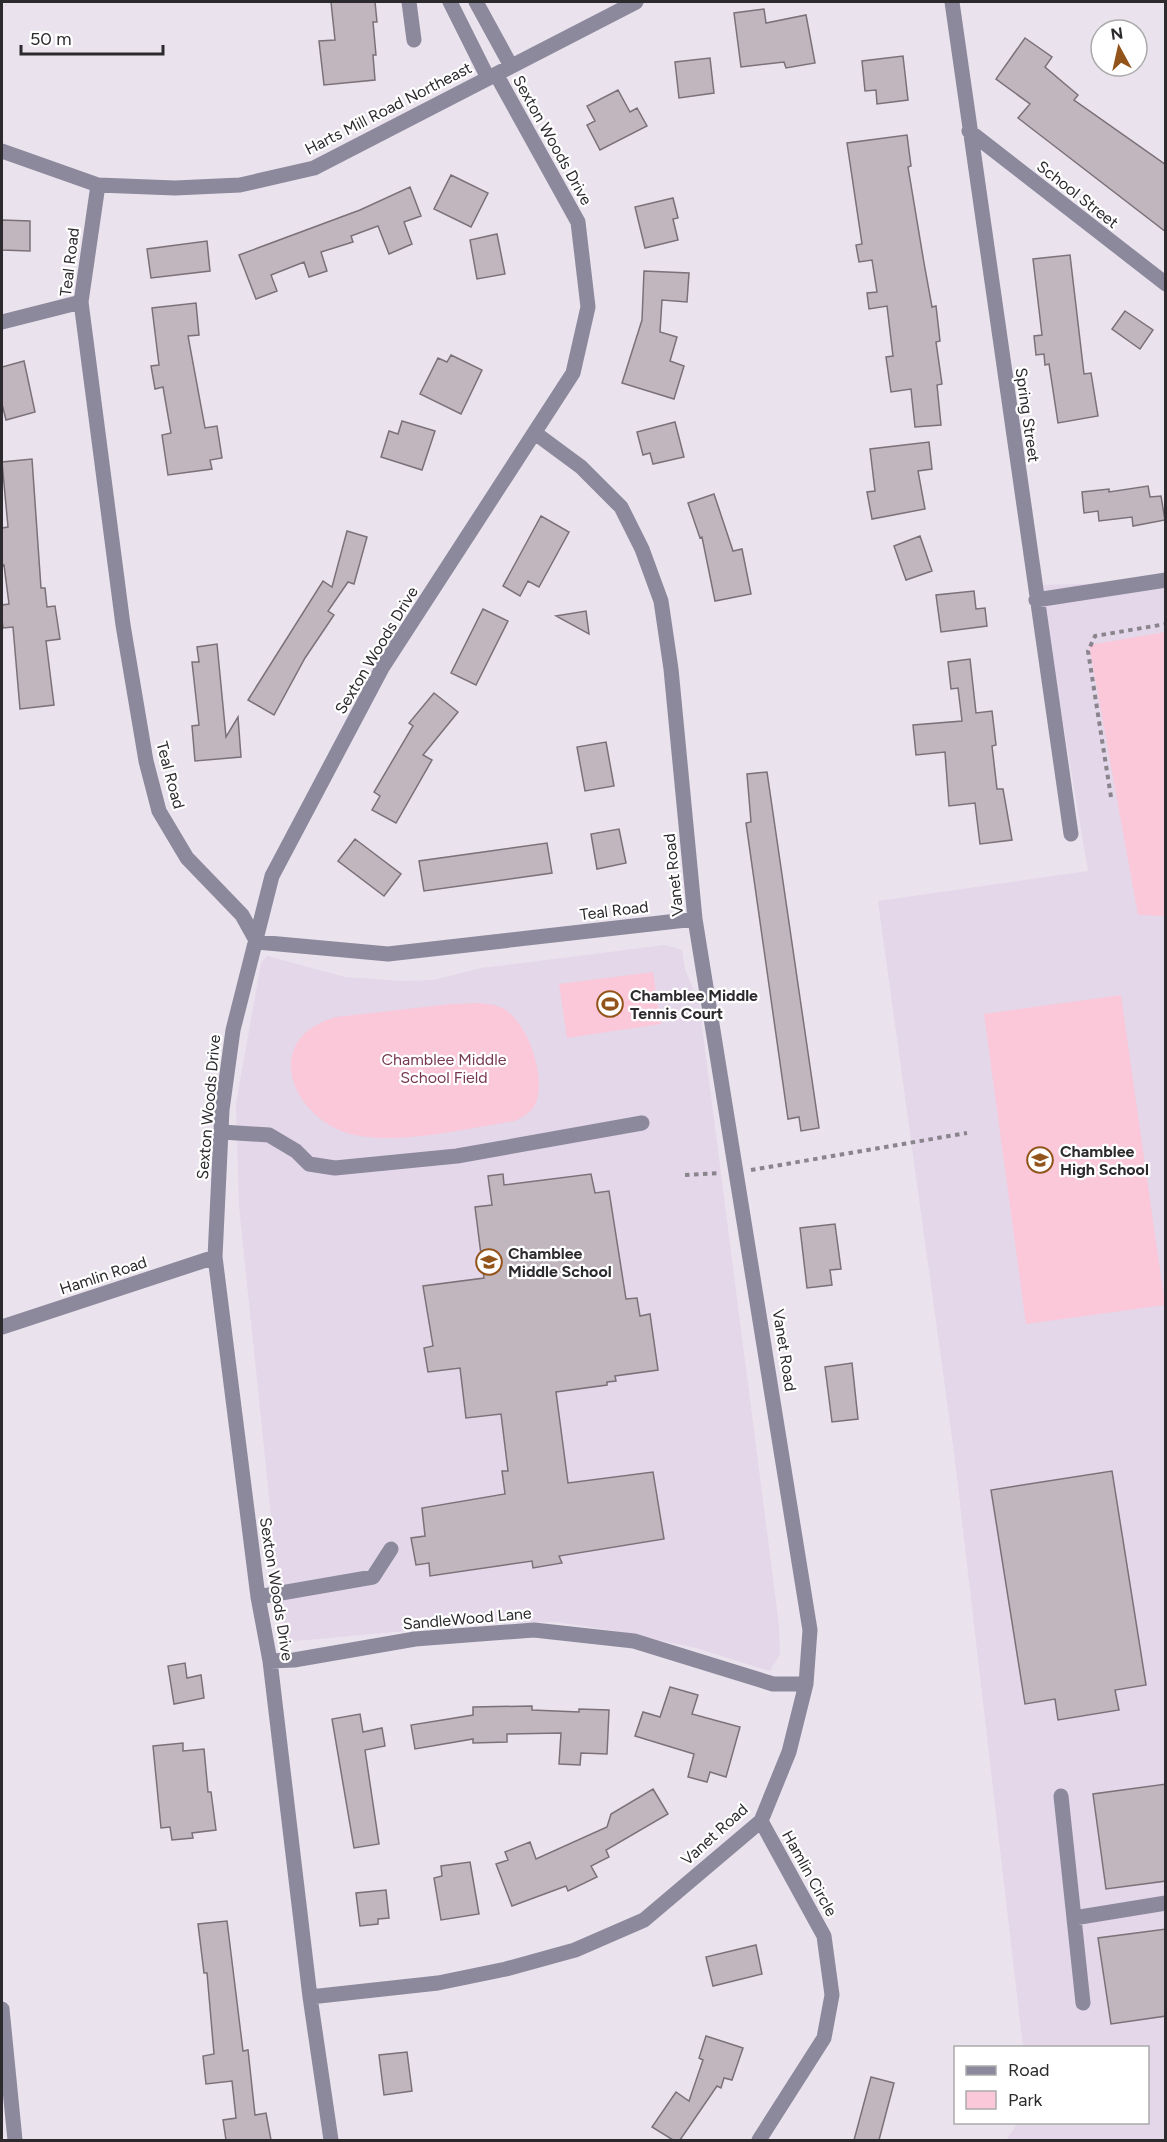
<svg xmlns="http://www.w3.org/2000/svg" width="1167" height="2142" viewBox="0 0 1167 2142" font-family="Figtree,sans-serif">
  <rect width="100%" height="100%" fill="#eae2ed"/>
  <path fill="#e3d7e9" d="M1165,575V2140H1006L1018,2123L1148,2122V2048L1023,2047L954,1452L878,901L1088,871L1040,585L1125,583Z
    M665,945L682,950L685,969L699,1003L779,1625L780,1654L770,1671L696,1648L616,1631L556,1622L494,1623L284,1642L239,1206L236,1104L261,963L267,956L345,977L402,981L433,980L481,968Z"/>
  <path fill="#fac8d9" d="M1165,632H1166L1165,916L1138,915L1089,645Z
    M653,972L661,1024L567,1038L559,984Z
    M1121,995L1165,1305L1026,1324L984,1014Z
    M451,1004C468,1004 491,1000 506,1010C529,1026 546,1077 536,1103C532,1112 524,1116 515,1121C467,1128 403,1145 355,1135C295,1123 256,1040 336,1017Z"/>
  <path fill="#c2b6be" stroke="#7b7178" stroke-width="1.5" d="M331,2H375L377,22H373L376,55H373L375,80L324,85L319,41L335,40Z
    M764,9L766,23L806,15L815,63L786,68L784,62L741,67L734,13Z
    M1025,38L1052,57L1045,67L1078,95L1074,100L1166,165V232L1018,118L1030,104L996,79Z
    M903,56L908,100L877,104L876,90L865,91L862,61Z
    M710,58L714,93L679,98L675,62Z
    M618,90L630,112L637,108L647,126L600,150L587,125L595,121L587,106Z
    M907,135L911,166L908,167L924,263L932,307L936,306L940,341L936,342L942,384L937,385L941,425L915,427L911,389L891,392L886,357L893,356L887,306L869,309L867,293L877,292L872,260L859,262L856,245L862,244L847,143Z
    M451,175L488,193L471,227L434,209Z
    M410,187L421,216L404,222L412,244L389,254L378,226L351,236L353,242L321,252L327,271L309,277L304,262L271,275L277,291L256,299L239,255L360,210Z
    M673,198L678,218L673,219L678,240L645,248L635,207Z
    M2,220L30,221V251L2,250Z
    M497,234L505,274L477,279L470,240Z
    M207,241L210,271L151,278L147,249Z
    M1070,255L1084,374L1091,373L1098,416L1058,423L1049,364L1045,365L1044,354L1036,355L1034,336L1042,335L1033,259Z
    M644,271L689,273L687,302L662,300L660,332L677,337L670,361L684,366L674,399L622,383L642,320Z
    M196,303L199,335L188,336L205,428L217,426L222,458L210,460L212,469L168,475L162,435L171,433L163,387L155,389L151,366L159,365L152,308Z
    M1125,311L1153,330L1140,349L1112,329Z
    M451,355L482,370L461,414L420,394L438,358L447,362Z
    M24,361L35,412L6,420L2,404V367Z
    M402,421L435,431L422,470L381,457L389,431L398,434Z
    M675,422L684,457L653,464L650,453L643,455L637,432Z
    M929,442L932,469L918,471L925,509L872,519L867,492L875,491L870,449Z
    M32,459L41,588H45L47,607L55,606L60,639L46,641L54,705L20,709L13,627L3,628L2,620V605L9,604L4,565L2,566V528L8,527L2,462Z
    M1148,486L1150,497L1161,496L1165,520L1133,526L1132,517L1099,521L1098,511L1084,513L1082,492L1109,489V492Z
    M714,494L733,551L742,549L751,594L715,601L702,537L700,538L688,503Z
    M541,516L569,532L539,587L528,581L520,596L503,586Z
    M347,531L367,537L354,584L348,582L328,611L334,615L305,658L274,715L248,700L323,581L332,587Z
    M920,536L932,571L906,580L894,546Z
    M974,591L976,609L985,608L987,626L941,632L936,595Z
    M483,609L508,621L476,685L451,673Z
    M586,611L589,634L556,616Z
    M217,644L226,737L238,717L241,757L195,761L192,726L199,725L192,662H199L197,647Z
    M970,659L976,713L992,711L996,745L992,746L997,789H1003L1012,840L980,844L975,803L949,806L945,752L916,755L913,725L962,721L958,688L951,689L948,662Z
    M434,693L458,712L423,755L432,760L396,823L372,810L380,796L374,792L413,726L409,723Z
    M606,742L614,786L585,791L577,747Z
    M767,772L819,1128L801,1131L799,1117L788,1119L746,823L751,822L747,774Z
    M619,829L626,863L597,869L591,834Z
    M355,839L401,874L384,896L338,861Z
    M547,843L552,873L424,891L419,861Z
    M503,1174L504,1185L591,1174L595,1193L609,1191L626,1299L637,1298L640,1316L650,1314L658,1370L615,1376L616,1381L607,1382V1385L556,1392L568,1483L653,1472L664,1539L559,1556L562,1563L533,1568L532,1561L430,1576L429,1563L416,1565L411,1538L425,1536L422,1508L505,1494L502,1471H508L501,1414L466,1418L460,1368L428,1372L424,1348L433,1346L423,1286L484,1278L475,1207L492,1205L488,1176Z
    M835,1224L841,1269L830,1270L832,1285L807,1288L800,1228Z
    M852,1363L858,1419L832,1422L825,1367Z
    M1112,1471L1146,1685L1115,1690L1119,1710L1058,1720L1055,1699L1025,1704L991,1490Z
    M185,1663L187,1678L201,1675L204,1698L174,1704L168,1666Z
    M670,1687L698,1695L692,1714L740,1727L726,1777L710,1772L707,1782L688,1777L694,1754L635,1736L643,1712L660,1717Z
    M532,1706V1710L579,1712V1709L609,1710L607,1754L581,1753L580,1765L559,1764L561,1733L507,1734V1742L473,1743V1739L415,1749L411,1725L473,1715V1707Z
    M360,1714L363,1732L382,1728L385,1746L365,1750L379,1844L354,1848L332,1719Z
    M183,1743V1751L204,1749L208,1792H211L216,1830L192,1833L193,1838L172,1840L170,1827L161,1828L153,1746Z
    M1166,1784V1881L1106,1889L1093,1794Z
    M653,1789L668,1814L606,1850L609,1857L591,1866L597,1877L568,1891L566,1886L512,1906L496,1864L508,1860L505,1852L530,1842L536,1859L607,1827L611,1814Z
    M470,1862L479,1914L441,1920L434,1878L442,1876L441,1866Z
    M386,1890L389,1918L378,1919V1924L360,1926L356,1893Z
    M227,1921L243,2051L248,2050L255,2115L266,2113L271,2140H226L223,2120L236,2118L232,2081L206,2084L203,2056L214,2054L207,1973H204L198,1924Z
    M1166,1929V2016L1111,2024L1098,1938Z
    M756,1945L762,1974L713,1986L706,1957Z
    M706,2036L743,2048L732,2080L724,2078L721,2088L717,2086L680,2140H673L652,2127L676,2092L689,2101L703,2060L699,2058Z
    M407,2052L412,2091L384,2095L379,2055Z
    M871,2077L894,2083L879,2140H854Z"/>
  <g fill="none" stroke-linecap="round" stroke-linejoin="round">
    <path stroke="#8a848c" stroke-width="4" stroke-dasharray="4.5 4.5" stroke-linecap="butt" d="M1111,797L1088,651L1095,636L1166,624
      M751,1170L967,1133
      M685,1175L720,1173"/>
    <path stroke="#8c899c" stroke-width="15" d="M409,2L414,40
      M450,2L488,78
      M476,2L511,66
      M952,2L1071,834
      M969,131L1166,284
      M2,151L98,185L175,188L240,185L314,168L636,2
      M98,185L81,302L123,625L146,761L159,811L187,858L242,915L257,942L388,954L695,919
      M2,322L81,302
      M1036,600L1166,580
      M222,1132L269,1135L296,1151L309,1164L335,1168L457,1156L642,1123
      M2,1327L215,1257
      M258,1597L373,1577L391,1549
      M270,1661L294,1660L415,1639L534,1630L634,1641L773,1684H806
      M1061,1796L1083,2003
      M1074,1918L1166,1903
      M310,1997L438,1983L506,1969L575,1950L644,1920L761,1821L789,1752L806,1684L810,1630L695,919L671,669L661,601L642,549L621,507L581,467L535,433
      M2,2009L15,2140
      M331,2140L310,1997L270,1661L258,1597L215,1257L222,1110L233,1030L272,876L382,668L573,373L588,307L578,222L496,74
      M759,2140L824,2038L832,1995L824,1936L761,1821"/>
  </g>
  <defs>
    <g id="stadium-ring" transform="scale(1.35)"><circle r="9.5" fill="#fff" stroke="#93541b" stroke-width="1.5"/><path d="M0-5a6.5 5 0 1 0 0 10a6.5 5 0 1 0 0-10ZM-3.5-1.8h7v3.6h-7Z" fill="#93541b"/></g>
    <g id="school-ring" transform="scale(1.35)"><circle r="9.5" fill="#fff" stroke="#93541b" stroke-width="1.5"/><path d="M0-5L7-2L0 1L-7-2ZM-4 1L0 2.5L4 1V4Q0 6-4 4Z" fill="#93541b"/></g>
  </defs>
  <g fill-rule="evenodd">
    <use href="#stadium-ring" x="610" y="1004"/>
    <use href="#school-ring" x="1040" y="1160"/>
    <use href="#school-ring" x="489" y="1262"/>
  </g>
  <g text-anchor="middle" stroke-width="4.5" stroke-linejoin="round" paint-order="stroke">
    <g font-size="16" fill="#2d2a2e" stroke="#fff">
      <text transform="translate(388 108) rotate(-27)" y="6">Harts Mill Road Northeast</text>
      <text transform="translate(553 140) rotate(61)" y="6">Sexton Woods Drive</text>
      <text transform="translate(1078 194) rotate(38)" y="6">School Street</text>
      <text transform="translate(69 262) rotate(-83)" y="6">Teal Road</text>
      <text transform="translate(1028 415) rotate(82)" y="6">Spring Street</text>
      <text transform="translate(376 650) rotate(-59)" y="6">Sexton Woods Drive</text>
      <text transform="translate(171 775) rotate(75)" y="6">Teal Road</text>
      <text transform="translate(673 875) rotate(-96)" y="6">Vanet Road</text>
      <text transform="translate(614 910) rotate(-7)" y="6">Teal Road</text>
      <text transform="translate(208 1107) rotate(-85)" y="6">Sexton Woods Drive</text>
      <text transform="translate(103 1275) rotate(-18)" y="6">Hamlin Road</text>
      <text transform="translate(785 1350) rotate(81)" y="6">Vanet Road</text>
      <text transform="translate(277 1589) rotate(81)" y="6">Sexton Woods Drive</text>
      <text transform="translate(467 1618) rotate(-5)" y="6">SandleWood Lane</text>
      <text transform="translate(714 1834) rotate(-42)" y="6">Vanet Road</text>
      <text transform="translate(810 1873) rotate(61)" y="6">Hamlin Circle</text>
    </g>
    <g font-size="16" font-weight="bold" fill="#2d2a2e" stroke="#fff" text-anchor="start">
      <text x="630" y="1001">Chamblee Middle<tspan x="630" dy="18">Tennis Court</tspan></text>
      <text x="1060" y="1157">Chamblee<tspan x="1060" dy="18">High School</tspan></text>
      <text x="508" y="1259">Chamblee<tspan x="508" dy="18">Middle School</tspan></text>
    </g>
    <g font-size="16" fill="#773852" stroke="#fff">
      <text x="444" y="1065">Chamblee Middle<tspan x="444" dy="18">School Field</tspan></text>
    </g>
  </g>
  <rect width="1167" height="2142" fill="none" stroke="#2d2a2e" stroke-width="6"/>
  <rect x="954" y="2046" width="195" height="78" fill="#ffffff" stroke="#abaaab" stroke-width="1.5"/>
  <rect x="966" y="2066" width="30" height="9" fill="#8c899c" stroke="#abaaab" stroke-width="1.5"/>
  <text x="1008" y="2076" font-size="18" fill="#2d2a2e">Road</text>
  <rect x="966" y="2091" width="30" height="18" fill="#fac8d9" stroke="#abaaab" stroke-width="1.5"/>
  <text x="1008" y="2106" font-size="18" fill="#2d2a2e">Park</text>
  <g transform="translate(1119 48) rotate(352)"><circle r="28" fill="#ffffff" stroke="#abaaab" stroke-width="1.5"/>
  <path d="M0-4.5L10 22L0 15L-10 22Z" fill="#93541b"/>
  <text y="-9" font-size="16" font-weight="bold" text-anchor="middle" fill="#2d2a2e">N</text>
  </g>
  <path d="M21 45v9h142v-9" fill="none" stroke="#2d2a2e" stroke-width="3"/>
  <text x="30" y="45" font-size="18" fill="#2d2a2e" stroke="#ffffff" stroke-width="4.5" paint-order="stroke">50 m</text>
</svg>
